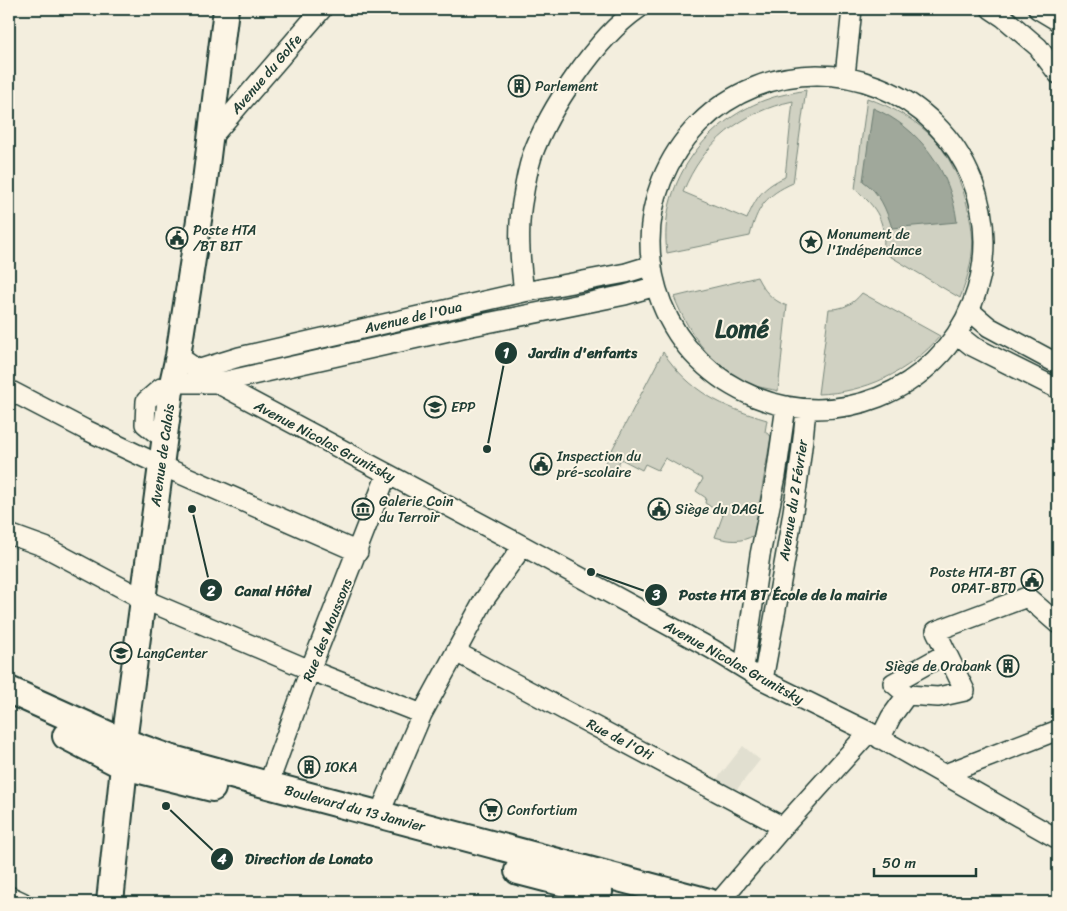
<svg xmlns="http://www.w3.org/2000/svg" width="1067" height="911" viewBox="0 0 1067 911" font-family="Sriracha,sans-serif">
  <rect width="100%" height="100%" fill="#f3eede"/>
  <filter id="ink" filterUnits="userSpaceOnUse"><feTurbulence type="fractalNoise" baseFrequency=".02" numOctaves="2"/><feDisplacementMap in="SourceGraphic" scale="10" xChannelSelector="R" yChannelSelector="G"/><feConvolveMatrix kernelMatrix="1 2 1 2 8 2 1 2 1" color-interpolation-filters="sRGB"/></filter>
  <g filter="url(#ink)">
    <path fill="#e1dfd0" d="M743,746L760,760L734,793L717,779Z"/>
    <path fill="#d0d1c2" stroke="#78877b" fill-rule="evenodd" d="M806,90L793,183C766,195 757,207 750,236L667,253C658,186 703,123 765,100C777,95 793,93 806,90ZM793,101L785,177C763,187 756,197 747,219L683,192C703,142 742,112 793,101Z
      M867,98C892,107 917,120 935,140C956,164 968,199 972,231C975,253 968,278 960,298L883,252C887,223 877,207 855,189Z
      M757,277C764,291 772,300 787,306L778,391C771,389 763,388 755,386C714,371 690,336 674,297Z
      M862,293L940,336C910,372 864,393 818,394L829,309C844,309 853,304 862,293Z
      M663,352C690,392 722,407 767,420L765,432L771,436L754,535C742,543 728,541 715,537L723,515L705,503L706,498L696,491L703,479L665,458L658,470L645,464L642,470L621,459L611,478L601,471Z"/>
    <path fill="#a0a89b" stroke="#6c7d72" d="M873,108C920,128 951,171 957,222L892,228C886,209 880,193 863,181Z"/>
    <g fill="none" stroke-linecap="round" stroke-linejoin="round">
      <g stroke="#1f3d34" stroke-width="22">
        <path id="minor" d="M991,9L1003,17L1038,47L1058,74
          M1038,9L1058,21
          M650 242a167 167 0 1 1 334 0a167 167 0 1 1-334 0Z
          M845,76L852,9
          M210,139L322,9
          M524,292C520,261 517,228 523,197C525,184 528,169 532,156C549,109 597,37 638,9
          M970,311L989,327L1058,364
          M957,334L972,346L1058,389
          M178,356L217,383L523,546L712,649L763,680L869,732L1058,839
          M200,369L239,357L524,292L626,273L652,265
          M162,388L172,383H217L467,327L625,295L656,286
          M9,390L84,429L160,465L358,552
          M156,433L145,424L146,401L161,388
          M9,534L45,547L143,599L310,670L422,714
          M456,652L783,827
          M947,653L893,683L907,695L938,697L965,691L936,631L1027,597L1058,624
          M744,668L760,555L776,476L786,406
          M763,680C779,590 798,500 806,409
          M880,739L891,717L907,695
          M945,774L1058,730
          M268,785L310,670L387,474
          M379,815L422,714L484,600L523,546
          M9,896L22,902
          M719,902L783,827L869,732"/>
      </g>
      <g stroke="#1f3d34" stroke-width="28">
        <path id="major" d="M124,742L172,383L178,356L205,181L226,9"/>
      </g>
      <g stroke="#1f3d34" stroke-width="30">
        <path id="highway" d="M9,690L124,742L169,758L268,785L709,902
          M66,736L124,766L212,788
          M518,871L599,892
          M110,902L124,766V749"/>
      </g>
      <use href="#minor" stroke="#fcf5e5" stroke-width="19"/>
      <use href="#major" stroke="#fcf5e5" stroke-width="24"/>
      <use href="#highway" stroke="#fcf5e5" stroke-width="26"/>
    </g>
  </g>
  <defs>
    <g id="building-ring" transform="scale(1.125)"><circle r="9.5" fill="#fcf5e5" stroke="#1f3d34" stroke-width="1.5"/><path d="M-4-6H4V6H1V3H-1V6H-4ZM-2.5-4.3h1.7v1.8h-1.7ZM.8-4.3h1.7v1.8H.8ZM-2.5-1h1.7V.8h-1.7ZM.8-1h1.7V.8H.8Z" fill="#1f3d34"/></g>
    <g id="civic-ring" transform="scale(1.125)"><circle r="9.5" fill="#fcf5e5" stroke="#1f3d34" stroke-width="1.5"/><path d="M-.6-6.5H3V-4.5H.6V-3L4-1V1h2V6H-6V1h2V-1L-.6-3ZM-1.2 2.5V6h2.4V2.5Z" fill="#1f3d34"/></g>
    <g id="sight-ring" transform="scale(1.125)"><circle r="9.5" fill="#fcf5e5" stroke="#1f3d34" stroke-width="1.5"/><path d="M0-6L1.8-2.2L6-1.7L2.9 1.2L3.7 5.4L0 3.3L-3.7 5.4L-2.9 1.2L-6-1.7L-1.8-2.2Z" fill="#1f3d34"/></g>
    <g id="school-ring" transform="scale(1.125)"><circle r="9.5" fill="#fcf5e5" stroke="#1f3d34" stroke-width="1.5"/><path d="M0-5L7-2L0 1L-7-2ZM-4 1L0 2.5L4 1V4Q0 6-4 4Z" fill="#1f3d34"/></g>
    <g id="museum-ring" transform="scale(1.125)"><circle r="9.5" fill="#fcf5e5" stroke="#1f3d34" stroke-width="1.5"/><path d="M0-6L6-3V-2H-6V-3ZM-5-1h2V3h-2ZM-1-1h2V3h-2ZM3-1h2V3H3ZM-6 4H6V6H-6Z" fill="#1f3d34"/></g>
    <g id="supermarket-ring" transform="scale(1.125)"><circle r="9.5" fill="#fcf5e5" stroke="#1f3d34" stroke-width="1.5"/><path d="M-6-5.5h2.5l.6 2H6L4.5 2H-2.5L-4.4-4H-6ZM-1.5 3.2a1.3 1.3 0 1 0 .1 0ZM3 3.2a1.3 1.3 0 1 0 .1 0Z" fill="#1f3d34"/></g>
  </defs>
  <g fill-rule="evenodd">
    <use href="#building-ring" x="519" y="86"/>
    <use href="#civic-ring" x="177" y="238"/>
    <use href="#sight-ring" x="811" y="242"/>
    <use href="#school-ring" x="435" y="407"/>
    <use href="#civic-ring" x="541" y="464"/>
    <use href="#museum-ring" x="363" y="509"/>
    <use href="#civic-ring" x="659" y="509"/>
    <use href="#civic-ring" x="1032" y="580"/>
    <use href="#school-ring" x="121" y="653"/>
    <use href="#building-ring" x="1008" y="666"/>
    <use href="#building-ring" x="309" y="767"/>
    <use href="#supermarket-ring" x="491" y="810"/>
  </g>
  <g text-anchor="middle" stroke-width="4" stroke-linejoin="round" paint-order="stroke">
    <g font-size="14" fill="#1f3d34" stroke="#fcf5e5">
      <text transform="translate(266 74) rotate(-49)" y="5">Avenue du Golfe</text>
      <text transform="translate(413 317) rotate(-13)" y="5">Avenue de l'Oua</text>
      <text transform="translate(325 441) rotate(28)" y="5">Avenue Nicolas Grunitsky</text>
      <text transform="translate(162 455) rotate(-82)" y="5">Avenue de Calais</text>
      <text transform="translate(793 500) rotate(-81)" y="5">Avenue du 2 Février</text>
      <text transform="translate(327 630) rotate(-68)" y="5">Rue des Moussons</text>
      <text transform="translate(734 662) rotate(29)" y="5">Avenue Nicolas Grunitsky</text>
      <text transform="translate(620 739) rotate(28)" y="5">Rue de l'Oti</text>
      <text transform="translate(355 808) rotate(15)" y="5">Boulevard du 13 Janvier</text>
    </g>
    <g font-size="14" fill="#1f3d34" stroke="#fcf5e5" text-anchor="start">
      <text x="535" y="91">Parlement</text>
      <text x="193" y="235">Poste HTA<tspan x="193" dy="16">/BT BIT</tspan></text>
      <text x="827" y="239">Monument de<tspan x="827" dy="16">l'Indépendance</tspan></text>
      <text x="451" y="412">EPP</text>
      <text x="557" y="461">Inspection du<tspan x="557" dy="16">pré-scolaire</tspan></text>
      <text x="379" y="506">Galerie Coin<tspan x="379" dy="16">du Terroir</tspan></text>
      <text x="675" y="514">Siège du DAGL</text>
      <text x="1016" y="577" text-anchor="end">Poste HTA-BT<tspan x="1016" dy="16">OPAT-BTD</tspan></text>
      <text x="137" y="658">LangCenter</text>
      <text x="992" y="671" text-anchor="end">Siège de Orabank</text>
      <text x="325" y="772">IOKA</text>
      <text x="507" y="815">Confortium</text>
    </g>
    <g font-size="24" font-weight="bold" fill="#1f3d34" stroke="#fcf5e5">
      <text x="742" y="337">Lomé</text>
    </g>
  </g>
  <path fill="none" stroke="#1f3d34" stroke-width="2" d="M487 449L506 353M192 509L211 590M591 572L656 595M166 806L222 859"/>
  <g fill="#1f3d34" stroke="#fcf5e5" stroke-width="2">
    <circle cx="487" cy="449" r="5"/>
    <circle cx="192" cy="509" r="5"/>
    <circle cx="591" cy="572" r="5"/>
    <circle cx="166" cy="806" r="5"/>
    <circle cx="506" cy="353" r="12"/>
    <circle cx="211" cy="590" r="12"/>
    <circle cx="656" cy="595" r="12"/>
    <circle cx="222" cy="859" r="12"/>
  </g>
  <g font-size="15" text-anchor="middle" font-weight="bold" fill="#fff">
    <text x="506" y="358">1</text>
    <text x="211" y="596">2</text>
    <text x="656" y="600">3</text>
    <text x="222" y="864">4</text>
  </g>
  <g font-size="15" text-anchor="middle" font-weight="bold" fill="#1f3d34" stroke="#fcf5e5" stroke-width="4" stroke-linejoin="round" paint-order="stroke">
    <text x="583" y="358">Jardin d'enfants</text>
    <text x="273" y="596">Canal Hôtel</text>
    <text x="783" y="600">Poste HTA BT École de la mairie</text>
    <text x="309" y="864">Direction de Lonato</text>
  </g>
  <rect width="1067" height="911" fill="none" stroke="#fcf5e5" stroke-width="30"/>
  <rect x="15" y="15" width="1037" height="881" fill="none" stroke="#1f3d34" stroke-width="2" filter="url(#ink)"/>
  <path d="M874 868v8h102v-8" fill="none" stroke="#1f3d34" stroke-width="2.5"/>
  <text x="882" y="868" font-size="15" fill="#1f3d34" stroke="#fcf5e5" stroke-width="4" paint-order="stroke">50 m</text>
</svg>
